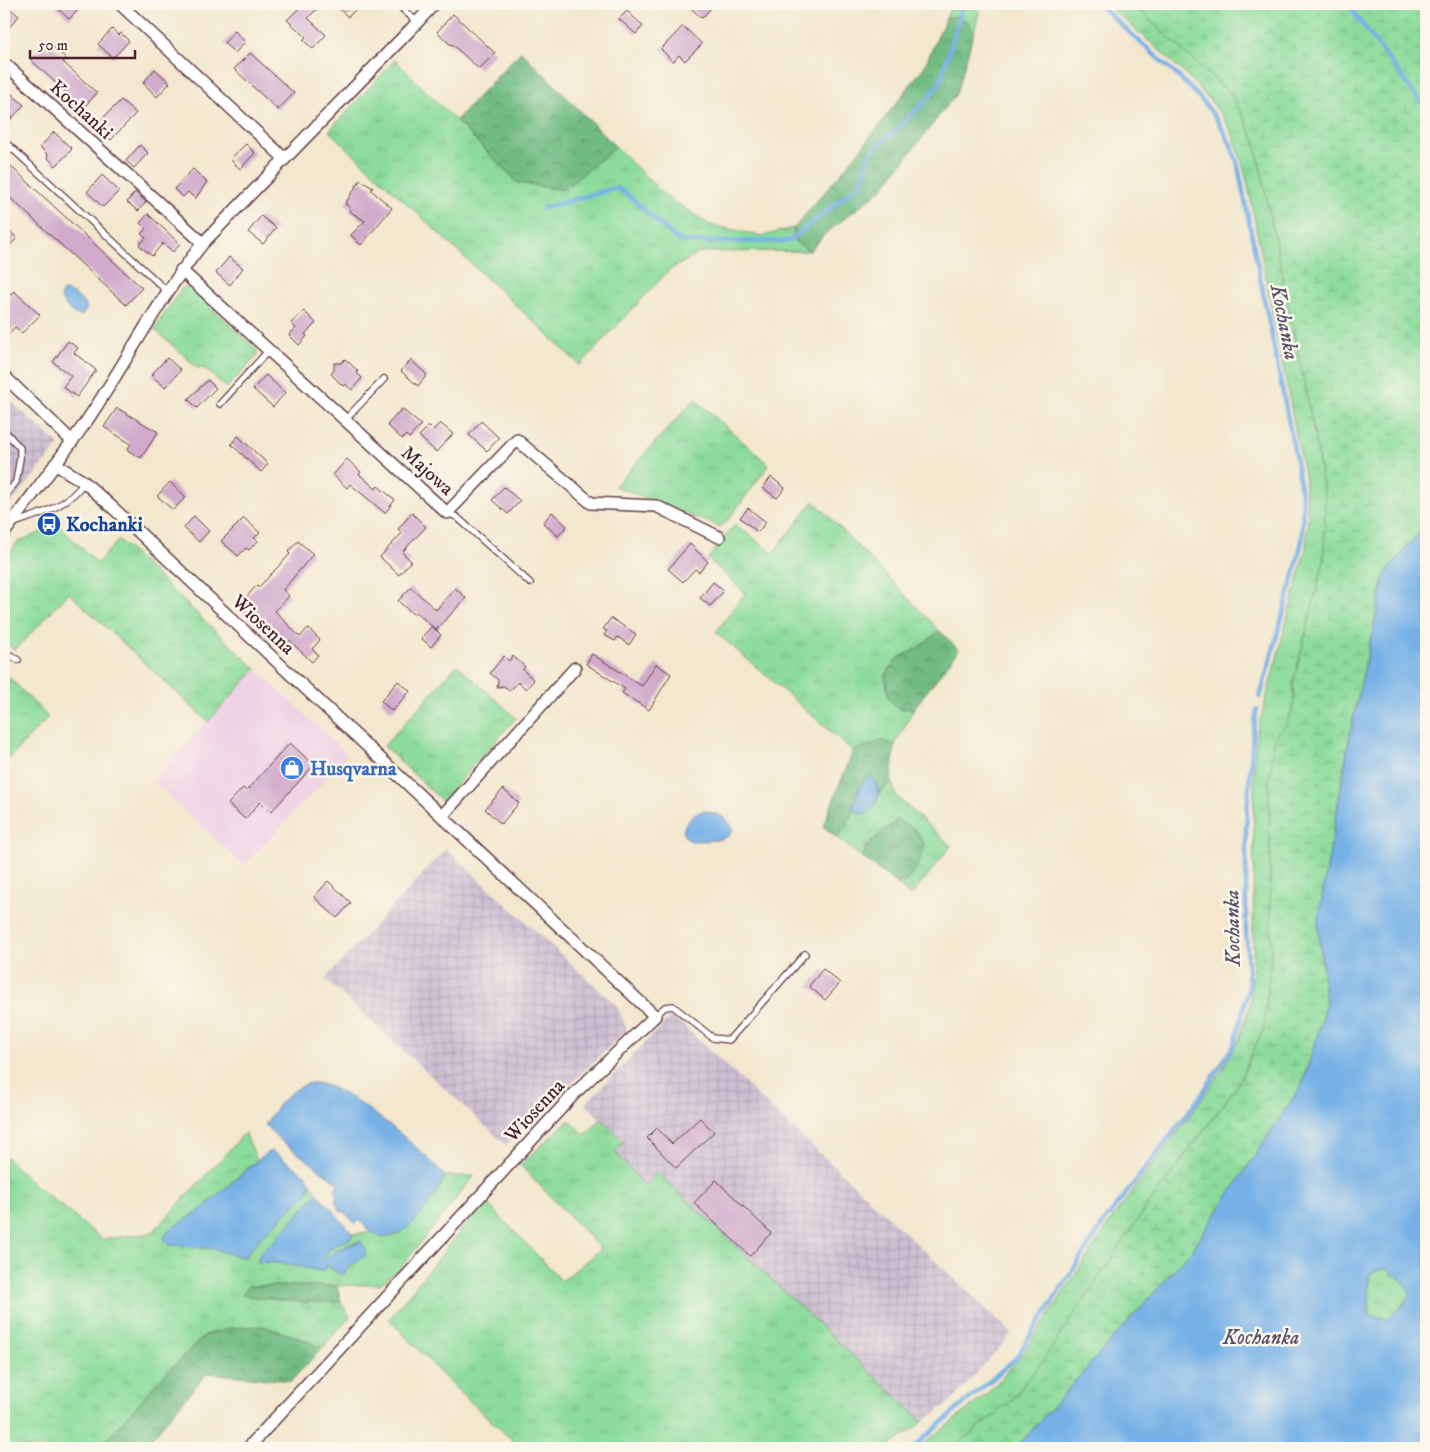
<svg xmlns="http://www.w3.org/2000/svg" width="1430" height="1452" viewBox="0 0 1430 1452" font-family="'IM FELL DW Pica',serif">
  <defs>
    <pattern id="industrial-grid" width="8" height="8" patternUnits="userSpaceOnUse" patternTransform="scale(1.25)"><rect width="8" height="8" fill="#cebed2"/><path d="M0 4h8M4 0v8" fill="none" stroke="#b2a3b4"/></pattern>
    <pattern id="grass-tufts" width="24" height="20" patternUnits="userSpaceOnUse" patternTransform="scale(1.25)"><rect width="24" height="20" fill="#8cdc9b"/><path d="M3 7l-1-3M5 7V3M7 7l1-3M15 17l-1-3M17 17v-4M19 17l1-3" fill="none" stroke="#7abc86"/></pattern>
    <pattern id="forest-crowns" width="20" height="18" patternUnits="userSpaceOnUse" patternTransform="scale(1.25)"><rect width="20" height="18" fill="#71bc83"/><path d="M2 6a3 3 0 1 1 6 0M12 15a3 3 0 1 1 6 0" fill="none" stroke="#5f986b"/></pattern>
    <pattern id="wetland-marsh" width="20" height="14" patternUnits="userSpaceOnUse" patternTransform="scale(1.25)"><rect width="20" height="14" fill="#8cdc9b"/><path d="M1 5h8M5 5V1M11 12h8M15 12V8" fill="none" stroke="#7abc86"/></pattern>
  </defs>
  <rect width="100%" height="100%" fill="#fbf7ec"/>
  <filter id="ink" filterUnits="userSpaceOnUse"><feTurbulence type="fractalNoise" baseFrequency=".02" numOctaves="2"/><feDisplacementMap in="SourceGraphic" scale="10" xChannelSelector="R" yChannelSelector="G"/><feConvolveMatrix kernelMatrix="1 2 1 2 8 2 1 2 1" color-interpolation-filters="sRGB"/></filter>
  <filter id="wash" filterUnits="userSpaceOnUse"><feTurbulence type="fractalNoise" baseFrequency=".0096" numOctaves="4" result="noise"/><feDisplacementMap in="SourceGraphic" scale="20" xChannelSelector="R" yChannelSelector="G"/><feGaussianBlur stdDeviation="1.12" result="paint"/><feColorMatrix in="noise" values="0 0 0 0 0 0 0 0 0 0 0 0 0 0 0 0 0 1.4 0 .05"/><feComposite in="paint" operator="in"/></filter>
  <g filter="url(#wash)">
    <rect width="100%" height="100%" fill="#f3e7ce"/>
    <path fill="#f0d0e5" d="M256,669L348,755L244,866L153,781Z"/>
    <path fill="url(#industrial-grid)" d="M4,395L59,445L4,512Z
      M446,849L617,1006L627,1030L506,1145L325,979Z
      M672,1015L1012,1333L954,1399L923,1422L658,1174L645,1186L615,1152L624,1141L585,1104Z"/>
    <path fill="url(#grass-tufts)" stroke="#6b7e63" d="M952,4H981L974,32L968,22L957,16L946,18Z
      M1106,4H1132L1233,96L1255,141L1311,416L1325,498L1324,560L1293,684L1294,705L1286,725L1275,736L1269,783L1271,957L1264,1028L1237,1086L1145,1209L1045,1359L1010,1402L953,1448H919L987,1394L1023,1354L1114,1216L1204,1096L1222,1070L1239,1040L1250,1004L1253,967L1254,761L1257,732L1263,710L1306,548L1308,517L1304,474L1247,181C1241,158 1235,133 1220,113C1190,73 1143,37 1106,4Z
      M395,60L518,183L563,190L616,147L663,194L710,225L763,236L793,228L794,241L810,251L702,252L669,270L580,365L329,131Z
      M189,287L257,350V356L227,388L205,369L198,368L154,329L182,288Z
      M695,399L769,465L729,519L720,527L615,486Z
      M814,501L940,631L918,648L898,658L885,676L889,699L899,709L914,708L895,745L882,741L853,751L716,632L745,593L708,559L735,524L773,553Z
      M58,525L97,563L119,540L256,669L208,722L69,593L15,650L4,641V560L18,542Z
      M457,665L516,718L442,801L384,746Z
      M4,672L48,717L4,764Z
      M891,781L896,796L951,846L911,896L897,884C915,879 918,863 925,846L916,830L897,820L866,846L863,858L836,837L848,826L852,808L853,810L875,806L879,794Z
      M601,1119L624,1142L615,1152L645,1186L658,1173L923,1422L887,1448H521L449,1382L389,1319L485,1201L562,1281L601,1249L520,1165L569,1120L585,1135Z
      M245,1133L257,1160L197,1213L173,1228L213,1249L242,1257L245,1256L262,1236L307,1194L310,1188V1181L318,1194L315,1195L287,1227L259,1255L261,1262L280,1263L322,1271L325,1269L326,1266H328L344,1274L353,1263L360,1260L359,1241L338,1250L327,1258L325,1257C330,1247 340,1243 350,1239L353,1234L371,1232L379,1235L443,1181L444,1176H474L399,1270L380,1284L337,1286H248L243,1295C275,1300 307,1304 341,1302L350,1317L322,1348L297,1337L262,1326L206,1334L164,1375L99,1448H4V1155L35,1185L102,1239L152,1233Z"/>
    <path fill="url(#forest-crowns)" stroke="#5e6e57" d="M957,16L968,22L974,32L956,94L882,189L825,234L810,251L794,241V228L857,154L924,67L946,18Z
      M521,51L616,147L563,190L518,183L456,120Z
      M940,631L959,650L914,708L899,709L889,699L885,676L898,658L918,648Z
      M882,741L895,745L891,781L879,794L875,781L859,788L848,826L836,837L823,826L853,751Z
      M897,820L916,830L925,846C918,863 915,879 897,884L863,858L866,846Z
      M248,1286H337L341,1302C307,1304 275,1300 242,1295Z
      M262,1326L297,1337L322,1348L291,1381L207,1373L143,1448H99L164,1375L206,1335L230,1328Z"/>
    <path fill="url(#wetland-marsh)" stroke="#6b7e63" d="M1132,4H1426V530L1417,535L1385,574L1350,734L1318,921L1326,1007L1302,1085L1191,1251L1016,1448H953L1010,1402L1044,1359L1145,1209L1237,1086L1264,1028L1271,957L1269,783L1275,736L1286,725L1294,705L1293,684L1324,560L1325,498L1311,416L1255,141L1233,96Z
      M1384,1268L1404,1281L1411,1296L1388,1319L1369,1316V1274Z"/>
    <path fill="#75b0e6" stroke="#606888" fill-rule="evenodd" d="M63,291C73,291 82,300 87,308L82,316C72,315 65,306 60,297Z
      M1426,530V1448H1016L1191,1251L1302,1085L1326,1007L1318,921L1350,734L1385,574L1417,535ZM1385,1268L1403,1281L1411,1296L1400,1308L1388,1319L1369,1315V1274Z
      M870,776C889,793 869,828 852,808L863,780Z
      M704,811C716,813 734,819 732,833C722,843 705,840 691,841C673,833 691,813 704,811Z
      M311,1083C342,1080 419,1148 441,1171L444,1176C442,1187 435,1195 429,1203C412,1228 384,1255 360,1220L356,1224L344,1212L340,1211L335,1201L338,1195L335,1191L338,1183L280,1140L265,1125C275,1108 290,1088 311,1083Z
      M272,1151L306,1175C311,1182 311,1186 307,1194L262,1236L245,1256L242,1257L213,1249L171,1245L164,1240L166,1234L173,1227L197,1213L266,1153Z
      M318,1194L353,1234L350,1240C340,1243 329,1247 325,1257L327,1258L338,1250L361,1241L367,1251L360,1260L346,1270L341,1276L328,1266H326L325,1269L322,1271L280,1263L258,1262L259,1255L287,1227L315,1195Z"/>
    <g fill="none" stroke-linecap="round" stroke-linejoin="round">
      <path stroke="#75b0e6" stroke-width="4.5" d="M1098,4C1118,22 1138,40 1158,58C1193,89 1222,115 1237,161L1296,459L1303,506L1302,541L1295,571L1260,697
        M1347,4L1426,109
        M543,208L616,188L624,192L678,240L689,242L789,241L860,184L870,154L925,102L940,82L963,4
        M913,1448L1016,1358L1104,1222L1200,1097L1234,1045L1249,986L1246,929V828L1253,732L1257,709"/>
    </g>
    <g id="blocks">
      <path fill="#d2abcc" d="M4,4L19,16L4,33Z
        M53,4H84L69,19Z
        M303,4H322L308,18L326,35L313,49L303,40L306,37L287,20Z
        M334,4H361L348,17Z
        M686,4H705L710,9L702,18Z
        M627,11L643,26L636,34L619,19Z
        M453,14L495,53L479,69L452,44L451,45L437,32Z
        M683,26L702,44L685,61L679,55L673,62L661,49Z
        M112,29L119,35L121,33L129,41L113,58L98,44Z
        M235,31L245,42L235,53L224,43Z
        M43,46L48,50L52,46L66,58L63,62L97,93L83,108L31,60Z
        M250,53L294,93L278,110L234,69Z
        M155,69L170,83L157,97L143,83Z
        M4,87L24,105L4,127Z
        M121,100L136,113L111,140L95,126Z
        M54,132L72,149L56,166L47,157L48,155L40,147Z
        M246,144L255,153L240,169L230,159Z
        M140,145L148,153L134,168L126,161Z
        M4,160L142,288L126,305L4,192Z
        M193,169L207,182L195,199L188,192L183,197L174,189Z
        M102,175L119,191L103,207L87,192Z
        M360,180L373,188L371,190L392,208L361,245L351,235L365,221L349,211L351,208L345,204Z
        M135,192L146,202L138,211L127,202Z
        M148,214L180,244L173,252L163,243L152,256L139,245L146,238L141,234L146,229L140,223Z
        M261,216L276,228L263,244L248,232Z
        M4,226L17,238L4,252Z
        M229,257L243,268L230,285L216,273Z
        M14,291L40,315L22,333L15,327L4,339V301Z
        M304,311L316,323L305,334L307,336L299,345L289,335L296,328L291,323Z
        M68,341L78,348L74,353L96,370L77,397L63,387L71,376L53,362Z
        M167,358L181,370L165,387L151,375Z
        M345,359L358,371L356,372L362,378L352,390L345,384L343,386L331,374L334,370V363H341Z
        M411,360L427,375L418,386L401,371Z
        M266,375L285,393L273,407L253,389Z
        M208,380L216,388L197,408L188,399Z
        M117,408L158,432L141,458L127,450L131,444L104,427Z
        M402,409L421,425L409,438L406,435L402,439L387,425Z
        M481,421L499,438L487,451L469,435Z
        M440,423L453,434L436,452L419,436L429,426L433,430Z
        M238,436L268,464L261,472L231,444Z
        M347,459L361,472L359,474L376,489L378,486L395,500L385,513L350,484L347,488L333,475Z
        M771,477L785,488L777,498L763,488Z
        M170,482L186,497L173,510L157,496Z
        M504,487L520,501L508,514L492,500Z
        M748,508L766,522L758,532L740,518Z
        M552,512L567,526L558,536L543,523Z
        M412,513L426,527L402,552L411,561L399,575L380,557L402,533L398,529Z
        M194,516L209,531L199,542L184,528Z
        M244,518L260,533L254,538L258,541L249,550L246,548L238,556L221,541Z
        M298,541L313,554L283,590L289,596L275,611L300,637L308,628L320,640L312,649L318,655L312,662L289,640L284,645L256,617L253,621L243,611L246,608L241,603L257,585L259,587L290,554L288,552Z
        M690,544L708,562L699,572L695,569L683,582L668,569Z
        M713,582L724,591L710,606L700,598Z
        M411,587L436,610L455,588L466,598L436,630L416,612L413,614L398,601Z
        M611,618L636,634L629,645L618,637L615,641L604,635L607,631L603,629Z
        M432,626L441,635L431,647L421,638Z
        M592,654L642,686L656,664L671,674L649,710L622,693L625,689L586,664Z
        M504,656L509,661L513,656L525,667L523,670L534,680L526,689L518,682L510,691L504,686L497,687L498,680L490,673Z
        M398,681L410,691L392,711L381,701Z
        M290,743L314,765L271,812L260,802L245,819L228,804L243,788L246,791Z
        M503,789L519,803L501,824L485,809Z
        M328,881L351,903L337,918L314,897Z
        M823,969L840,983L825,1000L809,986Z
        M700,1118L714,1132L676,1168L647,1138L657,1128L672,1144Z
        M716,1180L771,1233L750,1256L694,1203Z"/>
    </g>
  </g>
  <g filter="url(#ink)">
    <use href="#blocks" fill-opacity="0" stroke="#633d43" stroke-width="1"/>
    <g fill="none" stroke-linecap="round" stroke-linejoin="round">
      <g stroke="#633d43" stroke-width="8">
        <path id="lane" d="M397,4L417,22
          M4,141L167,291
          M220,404L269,350
          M345,420L384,379
          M4,430L20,448V458L16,482L4,497
          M447,513L457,517L530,583
          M14,523C40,514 69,506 84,482
          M4,651L18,660
          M655,1016L665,1007L673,1006L713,1038L729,1040L805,954"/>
      </g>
      <g stroke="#633d43" stroke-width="14">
        <path id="street" d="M120,4L285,159
          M4,63L203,243
          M181,270L447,513L517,440L591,503L656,506L719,537
          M4,376L72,441
          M55,464L84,482L112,507L655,1016L575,1093L248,1448
          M4,533C32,495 61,458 88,419C127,361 159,298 203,243L411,29L434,4
          M442,816L575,668"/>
      </g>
      <use href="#lane" stroke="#fff" stroke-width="5.5"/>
      <use href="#street" stroke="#fff" stroke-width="11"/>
    </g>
  </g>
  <defs>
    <g id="bus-disc" transform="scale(1.25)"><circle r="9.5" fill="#1a4fb4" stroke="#fbf7ec"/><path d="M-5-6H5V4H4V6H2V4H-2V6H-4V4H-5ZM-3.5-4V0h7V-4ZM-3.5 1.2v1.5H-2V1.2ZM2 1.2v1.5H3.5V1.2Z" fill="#fff"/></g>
    <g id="shop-disc" transform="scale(1.25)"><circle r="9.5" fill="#3f7fe0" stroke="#fbf7ec"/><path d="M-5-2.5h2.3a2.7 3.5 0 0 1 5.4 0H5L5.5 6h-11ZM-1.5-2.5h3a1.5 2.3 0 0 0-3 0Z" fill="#fff"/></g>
  </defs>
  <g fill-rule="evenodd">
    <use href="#bus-disc" x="49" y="524"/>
    <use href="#shop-disc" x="292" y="768"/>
  </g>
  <g text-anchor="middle" stroke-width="5" stroke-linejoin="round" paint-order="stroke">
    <g font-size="20" fill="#4a1f2b" stroke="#fbf7ec">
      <text transform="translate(82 109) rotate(42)" y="7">Kochanki</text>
      <text transform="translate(428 470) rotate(42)" y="7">Majowa</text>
      <text transform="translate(264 624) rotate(43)" y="7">Wiosenna</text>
      <text transform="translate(534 1110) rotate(-47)" y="7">Wiosenna</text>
    </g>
    <g font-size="20" font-weight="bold" fill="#164399" stroke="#fbf7ec" text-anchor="start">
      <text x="66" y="531">Kochanki</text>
    </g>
    <g font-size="20" font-weight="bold" fill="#366cbe" stroke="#fbf7ec" text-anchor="start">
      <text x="310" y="775">Husqvarna</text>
    </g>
    <g font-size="21" font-style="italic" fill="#59526c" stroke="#fbf7ec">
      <text transform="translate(1285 322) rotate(79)" y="7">Kochanka</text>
      <text transform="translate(1232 928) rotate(-91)" y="7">Kochanka</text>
      <text x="1261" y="1344">Kochanka</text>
    </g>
  </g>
  <rect width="1430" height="1452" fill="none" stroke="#fbf7ec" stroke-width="20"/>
  <path d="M30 50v8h105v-8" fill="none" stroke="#4a1f2b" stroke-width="2.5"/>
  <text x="38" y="50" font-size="15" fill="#4a1f2b" stroke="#fbf7ec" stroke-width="4" paint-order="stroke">50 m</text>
</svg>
